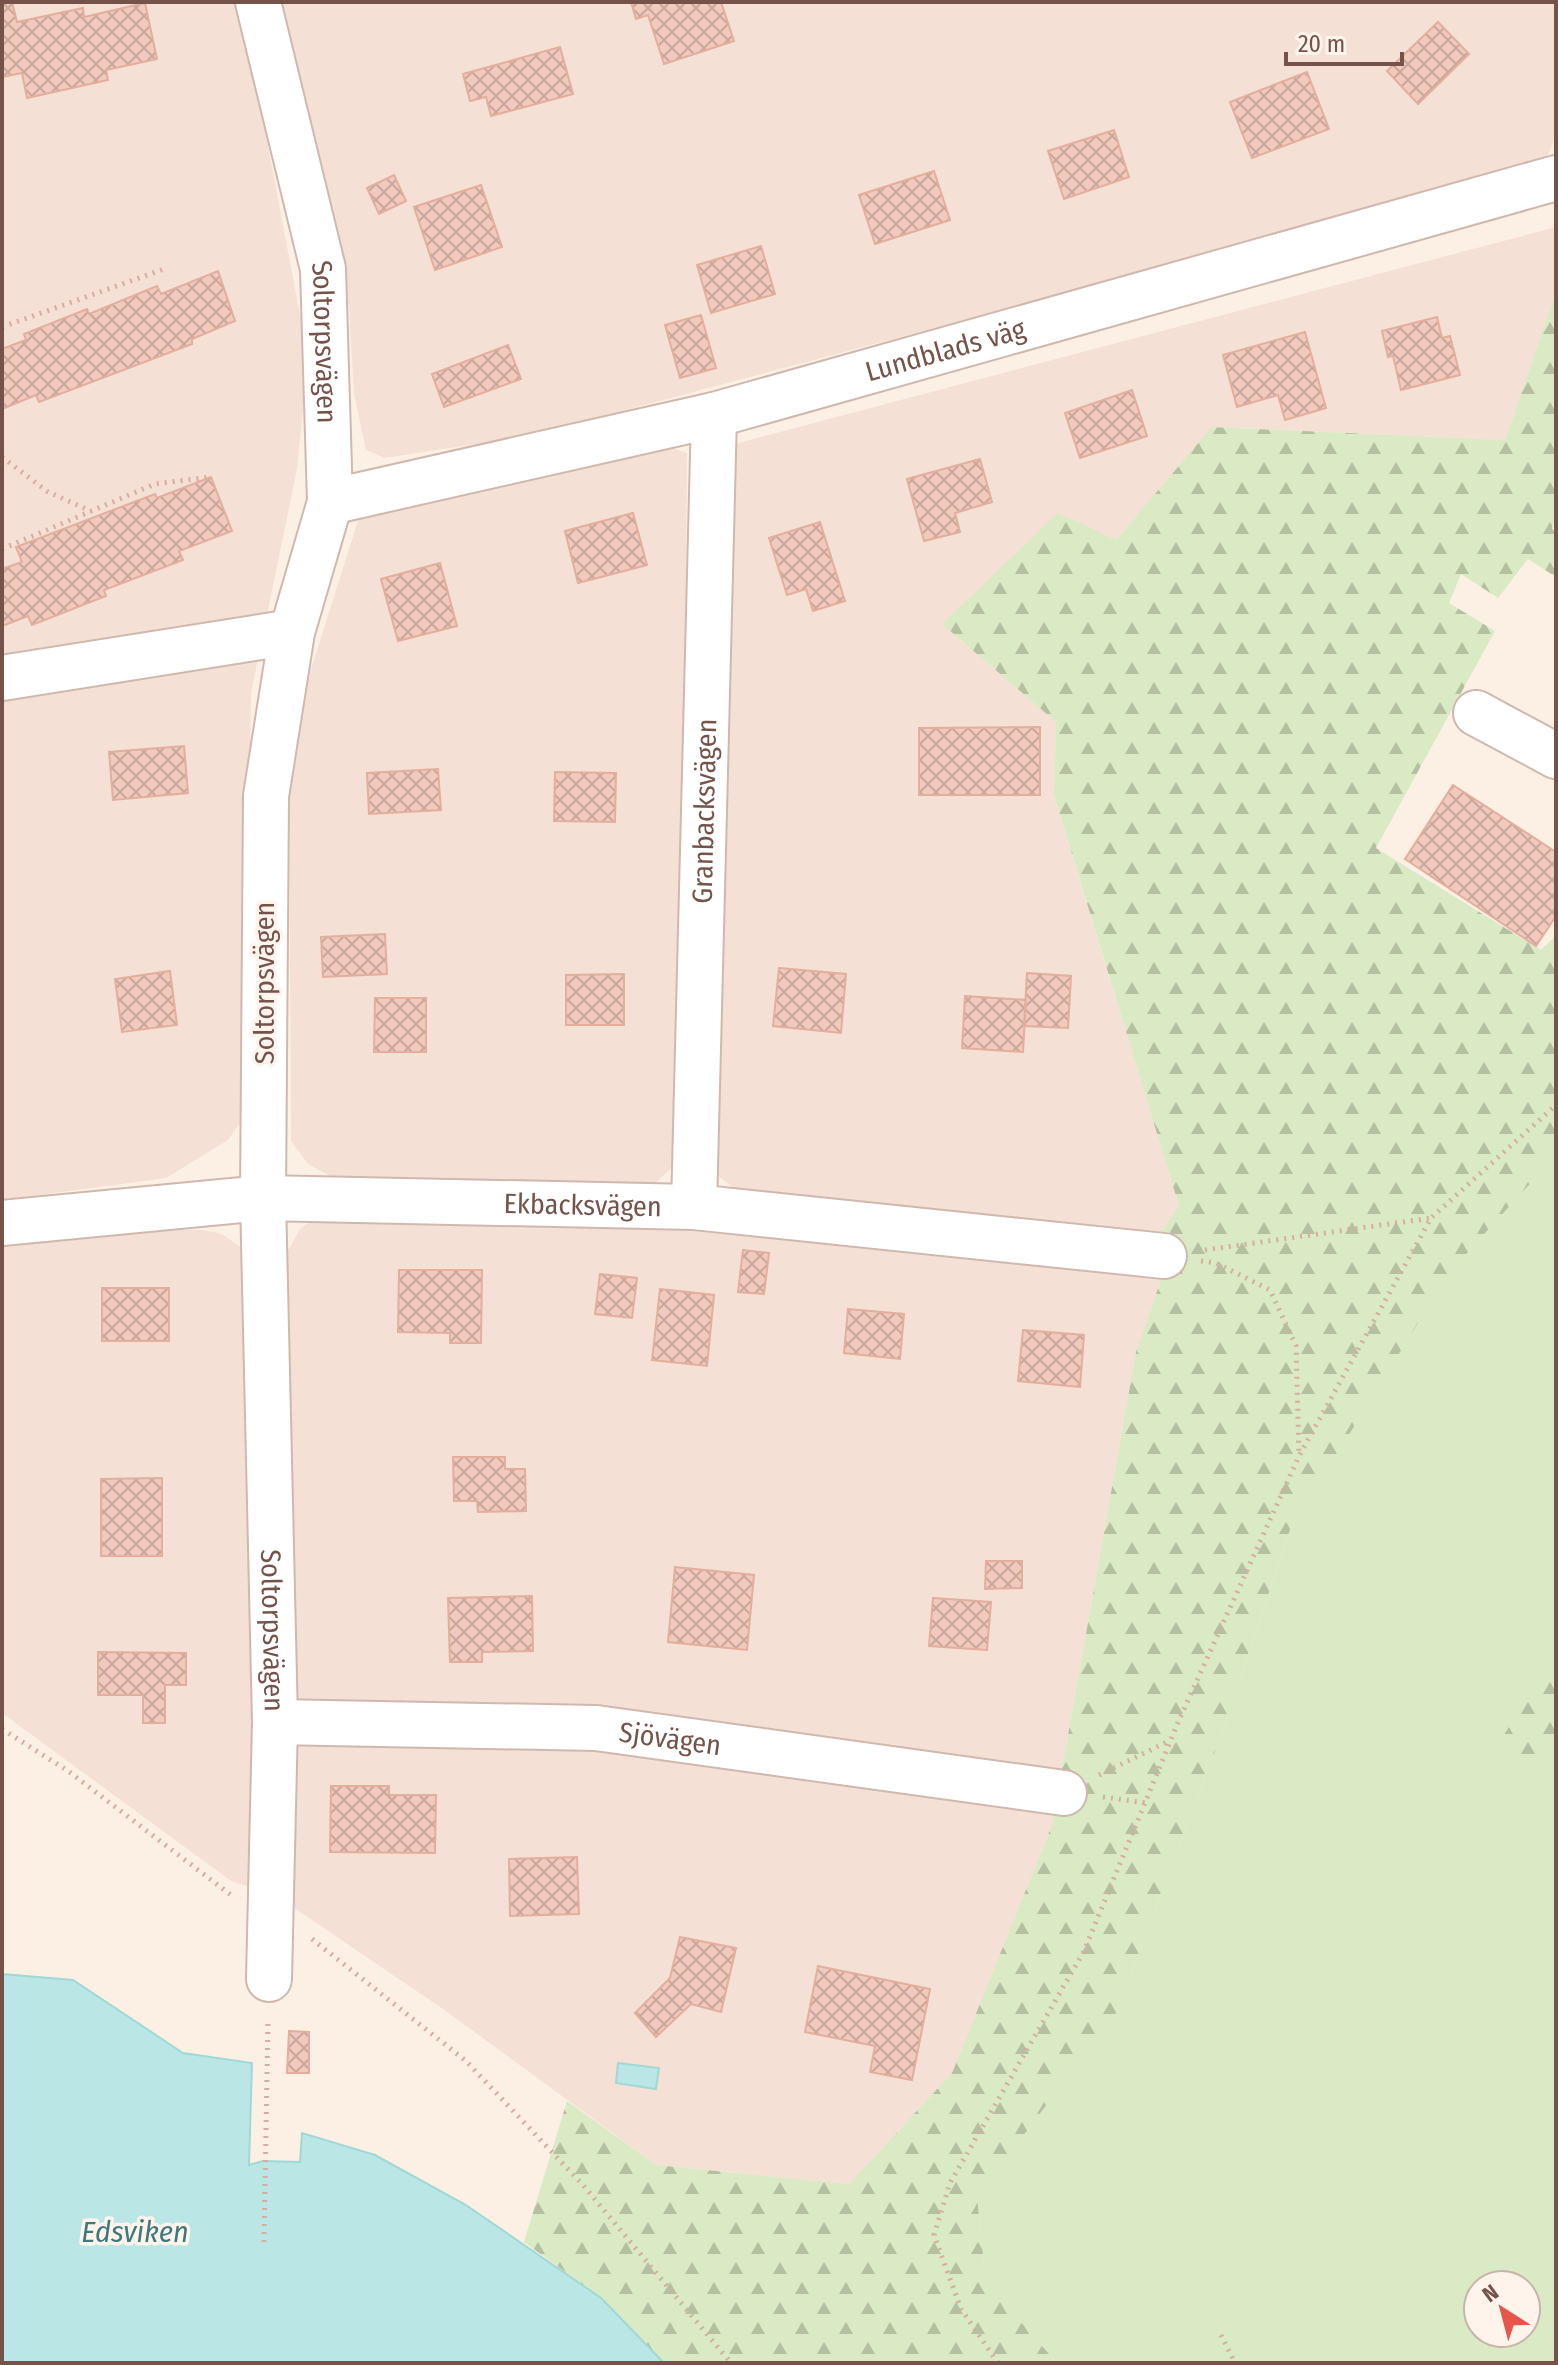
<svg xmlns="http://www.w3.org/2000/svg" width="1558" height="2365" viewBox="0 0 1558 2365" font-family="'Fira Sans Condensed',sans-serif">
  <defs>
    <pattern id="forest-firs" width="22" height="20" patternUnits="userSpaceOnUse" patternTransform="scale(2)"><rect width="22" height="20" fill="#d9eac4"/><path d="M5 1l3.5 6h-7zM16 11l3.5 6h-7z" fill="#b5c0a1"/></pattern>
    <pattern id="building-cross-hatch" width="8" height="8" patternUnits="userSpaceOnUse" patternTransform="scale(2)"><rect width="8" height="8" fill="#f2cabd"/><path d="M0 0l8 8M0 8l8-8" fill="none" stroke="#c9a79c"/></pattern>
  </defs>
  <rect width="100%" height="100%" fill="#fcf0e5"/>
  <path fill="#f4e0d4" d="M2,2H241L308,358L297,469L251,693L244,1117L228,1140L166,1178L2,1200Z
    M273,2H1556V134L1544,166L528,436L385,458L366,450L354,394L349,306Z
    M1556,227V292L1505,440L1213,427L1116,540L942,624L1056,722L1054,796L1179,1206L1161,1232L747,1199L712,1171L723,447Z
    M662,444L687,453L681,1159L650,1188L330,1176L308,1164L291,1141L289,784L298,711L360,514Z
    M312,1220L697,1226L1163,1274L1136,1352L1052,1825L952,2073L849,2184L656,2165L443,2009L287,1903L285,1256L300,1229Z
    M155,1230H204L222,1234L239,1246L251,1263L259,1890L231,1881L2,1713V1239Z"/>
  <path fill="#d9eac4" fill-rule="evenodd" d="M1556,1155V2363H1057L1012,2312L984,2264L977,2197L1116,2013L1219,1741L1290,1530L1449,1273ZM1478,2285H1526V2333H1478Z"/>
  <path fill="url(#forest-firs)" d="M1556,292V517L1552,528L1556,535V577L1528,559L1498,598L1461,574L1449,603L1495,631L1376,848L1541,950L1556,935V1155L1449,1273L1290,1530L1219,1741L1116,2013L977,2197L984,2264L1012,2312L1057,2363H664L601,2298L524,2242L567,2101L656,2165L849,2184L952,2073L1052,1825L1136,1352L1163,1274L1161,1232L1179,1206L1054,795L1056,722L942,624L1058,513L1116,540L1212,427L1505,440Z
    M1556,1654V1758L1518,1770L1498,1744Z"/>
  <path fill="#bae6e6" stroke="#a0d8d8" stroke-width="2" d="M2,1974L73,1980L183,2053L252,2063L249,2165L263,2161L300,2162L302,2133L375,2155L466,2205L601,2298L664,2363H2Z
    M618,2063L659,2068L656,2089L616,2083Z"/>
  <path fill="url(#building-cross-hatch)" stroke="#e4ae9d" stroke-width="2" d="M2,2H12L17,22L83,8L84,17L145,3L157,59L106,70L108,80L27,98L22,73L2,77Z
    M631,2H721L734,41L664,64L648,15L636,19Z
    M1438,22L1469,54L1418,104L1387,71Z
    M560,47L573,94L491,116L486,97L470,101L463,74Z
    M1307,72L1329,129L1252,158L1230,102Z
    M1114,130L1129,177L1064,199L1048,151Z
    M934,171L950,220L875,244L859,195Z
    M394,175L406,201L379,214L367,188Z
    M481,185L502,247L435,270L414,207Z
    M761,246L775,294L711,313L697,265Z
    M218,271L235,321L192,339V344L39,402L36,395L2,409V349L26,340L24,334L87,309L89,314L157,286L161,294Z
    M701,315L716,368L680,378L665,325Z
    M1437,317L1442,338L1450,336L1460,375L1401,390L1393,356L1388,357L1382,331Z
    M1305,332L1326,408L1285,420L1278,395L1237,407L1223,355Z
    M508,345L521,379L444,407L432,374Z
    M1132,390L1147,436L1080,458L1065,413Z
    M980,459L992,502L955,513L960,532L924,541L907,479Z
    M211,477L232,531L179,551L183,560L104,590L106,596L32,625L28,616L2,626V569L22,562L16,547L155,494L157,498Z
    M633,513L647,565L578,583L565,531Z
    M820,522L845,601L813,611L806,589L787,595L769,538Z
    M440,563L457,626L398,641L381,579Z
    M1040,727V795H919V728Z
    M184,746L188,793L113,800L109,752Z
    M438,769L441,810L369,814L367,773Z
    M555,772L616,773L615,822L554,821Z
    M1453,785L1556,852V916L1536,946L1405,859Z
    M385,934L387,974L323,977L321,937Z
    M779,968L846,974L841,1033L773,1026Z
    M170,971L177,1025L122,1032L115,979Z
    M1027,973L1071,976L1068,1028L1024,1026Z
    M624,974V1025H566V975Z
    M965,996L1026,1000L1023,1052L962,1048Z
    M375,998H426V1052H374Z
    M743,1250L769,1253L764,1294L738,1292Z
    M399,1270H482L481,1343H450V1333L398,1332Z
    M600,1274L637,1278L632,1318L595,1314Z
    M102,1288H169V1341H102Z
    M660,1289L714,1295L707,1366L652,1360Z
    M848,1309L904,1314L900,1359L844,1353Z
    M1023,1330L1084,1335L1080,1387L1018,1381Z
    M453,1457H505V1469H525L526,1511L478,1512L477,1501H454Z
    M162,1478V1556H101V1479Z
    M986,1561H1022V1588L985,1589Z
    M675,1567L754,1575L747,1650L668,1642Z
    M532,1596L533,1651L482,1652V1662H450L448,1598Z
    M933,1598L991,1602L987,1650L929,1646Z
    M98,1652L186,1653V1685H165V1723H143V1695H98Z
    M331,1786H389V1795H436L435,1853L330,1852Z
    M577,1857L579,1914L510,1916L509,1859Z
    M680,1937L736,1948L721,2012L691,2004L656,2037L635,2013L670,1978Z
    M818,1966L930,1989L912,2080L870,2072L875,2046L805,2032Z
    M289,2031L309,2032V2073H287Z"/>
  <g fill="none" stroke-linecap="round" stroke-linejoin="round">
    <g stroke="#d0b8ae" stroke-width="48">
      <g id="minor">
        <path id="s1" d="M258,2L323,269L330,502L292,632L266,796L263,1198L275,1722L269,1979"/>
        <path id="s2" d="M330,502L714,415L1556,178"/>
        <path d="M2,678L292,632"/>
        <path d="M1476,713L1556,756"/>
        <path id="s3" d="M694,1207L714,415"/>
        <path id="s4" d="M2,1223L263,1198L694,1207L1164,1256"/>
        <path id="s5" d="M275,1722L596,1728L1064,1793"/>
      </g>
    </g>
    <path stroke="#d7ada0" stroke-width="5" stroke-dasharray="2 6" stroke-linecap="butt" d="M2,327L167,268
      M2,457L48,492L91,511
      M2,549L155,484L211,477
      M1205,1250L1431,1218
      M1201,1261L1216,1263L1270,1290L1296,1346L1299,1455
      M2,1729L68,1771L231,1895
      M1099,1775L1169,1741
      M1103,1797L1146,1803
      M312,1939L466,2061L583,2185L731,2363
      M264,2242L268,2019
      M1221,2335L1235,2363
      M998,2363L961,2309L934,2235L950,2183L1084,1951L1179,1720L1299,1456L1431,1218L1556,1105"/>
    <use href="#minor" stroke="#fff" stroke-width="44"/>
  </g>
  <g text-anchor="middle" stroke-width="7" stroke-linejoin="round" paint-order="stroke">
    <g font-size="28" fill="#75534a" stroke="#fff4ec">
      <text dy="10" stroke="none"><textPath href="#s1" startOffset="348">Soltorpsvägen</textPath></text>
      <text dy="10" stroke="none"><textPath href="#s2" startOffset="634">Lundblads väg</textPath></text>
      <text dy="10" stroke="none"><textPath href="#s3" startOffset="396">Granbacksvägen</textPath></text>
      <text transform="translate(264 983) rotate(-90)" y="10">Soltorpsvägen</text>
      <text dy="10" stroke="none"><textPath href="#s4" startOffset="582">Ekbacksvägen</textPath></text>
      <text dy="10" stroke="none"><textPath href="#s1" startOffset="1644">Soltorpsvägen</textPath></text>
      <text dy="10" stroke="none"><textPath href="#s5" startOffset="396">Sjövägen</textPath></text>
    </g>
    <g font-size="30" font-style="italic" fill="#3e7a7b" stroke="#fff4ec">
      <text x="135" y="2242">Edsviken</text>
    </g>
  </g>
  <rect width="1558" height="2365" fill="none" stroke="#75534a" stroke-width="8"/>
  <g transform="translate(1502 2309) rotate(324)"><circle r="38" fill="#fff4ec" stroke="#c8b4ab" stroke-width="2"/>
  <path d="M0-6L14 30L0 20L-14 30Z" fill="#e6564b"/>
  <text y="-12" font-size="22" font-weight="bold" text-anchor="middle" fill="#75534a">N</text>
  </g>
  <path d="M1286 52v12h116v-12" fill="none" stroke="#75534a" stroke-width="4"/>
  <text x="1298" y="52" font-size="24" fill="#75534a" stroke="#fff4ec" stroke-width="6" paint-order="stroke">20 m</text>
</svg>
